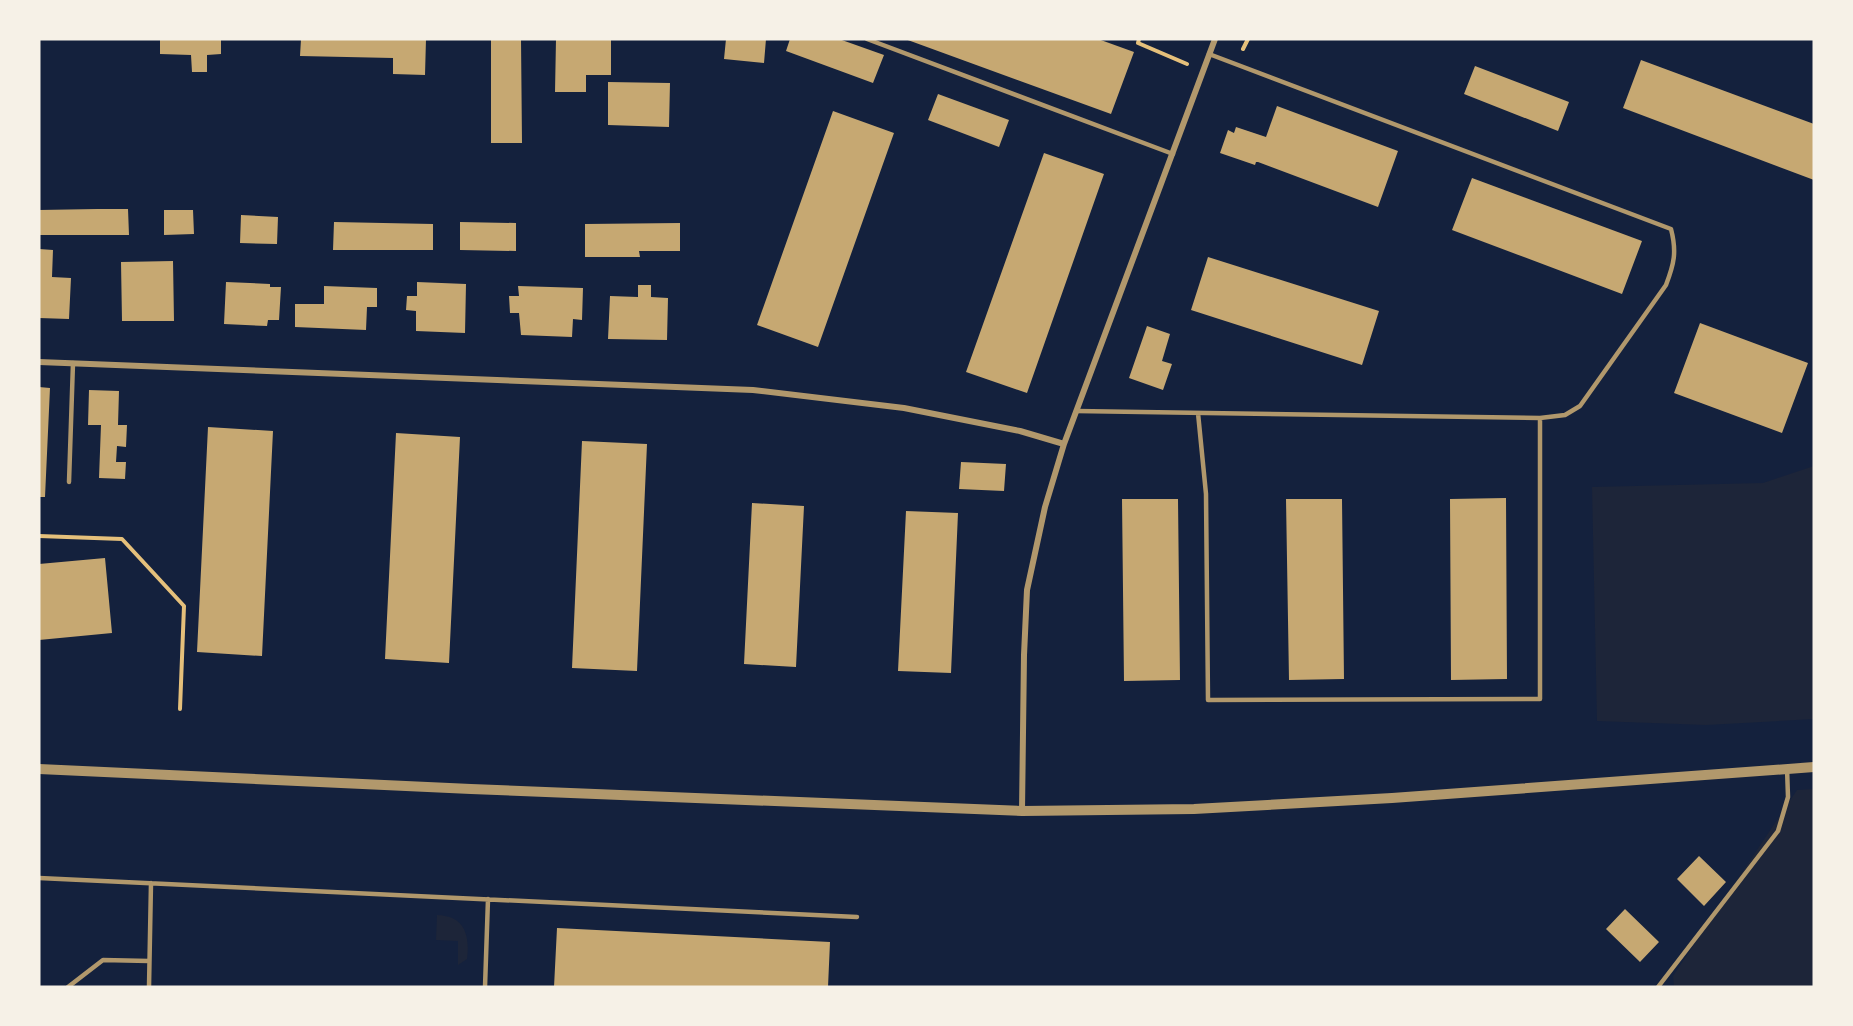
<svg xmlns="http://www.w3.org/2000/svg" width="1853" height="1026" viewBox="0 0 1853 1026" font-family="Inter,sans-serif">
  <rect width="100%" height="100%" fill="#14213d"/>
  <path fill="#1d2539" d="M1814,466V719L1706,725L1597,721L1592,487L1763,483Z
    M1814,789V987H1674L1673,976L1797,790Z
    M437,915C465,916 470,935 467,959L458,965V941L436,940Z"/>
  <path fill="#c6a872" d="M160,39H221V54L207,55V72H192L191,55L160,54Z
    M301,39H426L425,75L393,74V58L300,56Z
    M491,39H521L522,143H491Z
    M556,39H611V75H586V92H555Z
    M726,39H766L764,63L724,59Z
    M790,39H839L884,55L873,83L786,51Z
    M905,39H1098L1134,52L1111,114Z
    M1641,60L1814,124V180L1623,108Z
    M1475,66L1569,102L1558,131L1464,94Z
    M608,82L670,83L669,127L608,125Z
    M938,94L1009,120L999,147L928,120Z
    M1277,106L1398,151L1378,207L1258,162H1256L1255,165L1220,153L1228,130L1234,133L1236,127L1266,137Z
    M833,111L894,133L818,347L757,325Z
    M1044,153L1104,174L1027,393L966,372Z
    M1472,178L1642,241L1622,294L1452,230Z
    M97,209H128L129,235H39V210Z
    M164,210H193L194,234L164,235Z
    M241,215L278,217L277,244L240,243Z
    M334,222L433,224V250H333Z
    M460,222L516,223V251L460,250Z
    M680,223V251H639L640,257H585V224Z
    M39,249L53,250L52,277L71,278L69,319L39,318Z
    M1208,257L1379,311L1362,365L1191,310Z
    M173,261L174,321H122L121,262Z
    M226,282L270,284V287H281L279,320H268L267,326L224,324Z
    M417,282L466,284L465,333L416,331V311L406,310L407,296H417Z
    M638,285H651V297L668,298L667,340L608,339L610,296L638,297Z
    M324,286L377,288V307H367L366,330L295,327V304H324Z
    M518,286L583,288L582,320L573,319L572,337L521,335L519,313H510L509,296H519Z
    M1700,323L1808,363L1782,433L1674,393Z
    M1147,326L1170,334L1162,361L1172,364L1163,390L1129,378Z
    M39,387L50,388L45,497H39Z
    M89,390L119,391L118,425H127L126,447L117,446L116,462H126L125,479L99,478L101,425H88Z
    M208,427L273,431L262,656L197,652Z
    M396,433L460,437L449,663L385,659Z
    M582,441L647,444L637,671L572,668Z
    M961,462L1006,464L1004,491L959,489Z
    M1506,498L1507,679L1451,680L1450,499Z
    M1122,499H1178L1180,680L1124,681Z
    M1286,499H1342L1344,679L1289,680Z
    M752,503L804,506L796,667L744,664Z
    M906,511L958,513L951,673L898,671Z
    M105,558L112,633L39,640V564Z
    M1699,856L1726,882L1704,906L1677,879Z
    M1625,909L1659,942L1640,962L1606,929Z
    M557,928L830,942L828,987H554Z"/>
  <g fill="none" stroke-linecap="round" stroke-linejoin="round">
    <path stroke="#e5c07b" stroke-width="4" d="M1139,39L1138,43L1187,64
      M1243,49L1248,39
      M39,536L122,539L184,606L180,709"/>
    <path stroke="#b1986c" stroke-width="4.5" d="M867,39L1173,154
      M1076,411L1540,418L1565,415L1580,406L1666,285C1674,264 1677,252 1671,229L1209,54
      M1198,413L1206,494L1208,700L1540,699V418
      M69,482L73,363
      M39,878L857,917
      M68,987L103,960L149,961
      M149,987L151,883
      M485,987L488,899
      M1658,987L1778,831L1788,797L1787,768"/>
    <path stroke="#b1986c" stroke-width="6" d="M39,362L753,390L904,408L1020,431L1064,444
      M1022,811L1024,655L1027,590L1045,507L1064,444L1215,39"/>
    <path stroke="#b1986c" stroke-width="10" d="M39,769L471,789L1022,811L1194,809L1392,798L1814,767"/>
  </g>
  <rect width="1853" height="1026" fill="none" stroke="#f6f1e7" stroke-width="81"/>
</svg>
